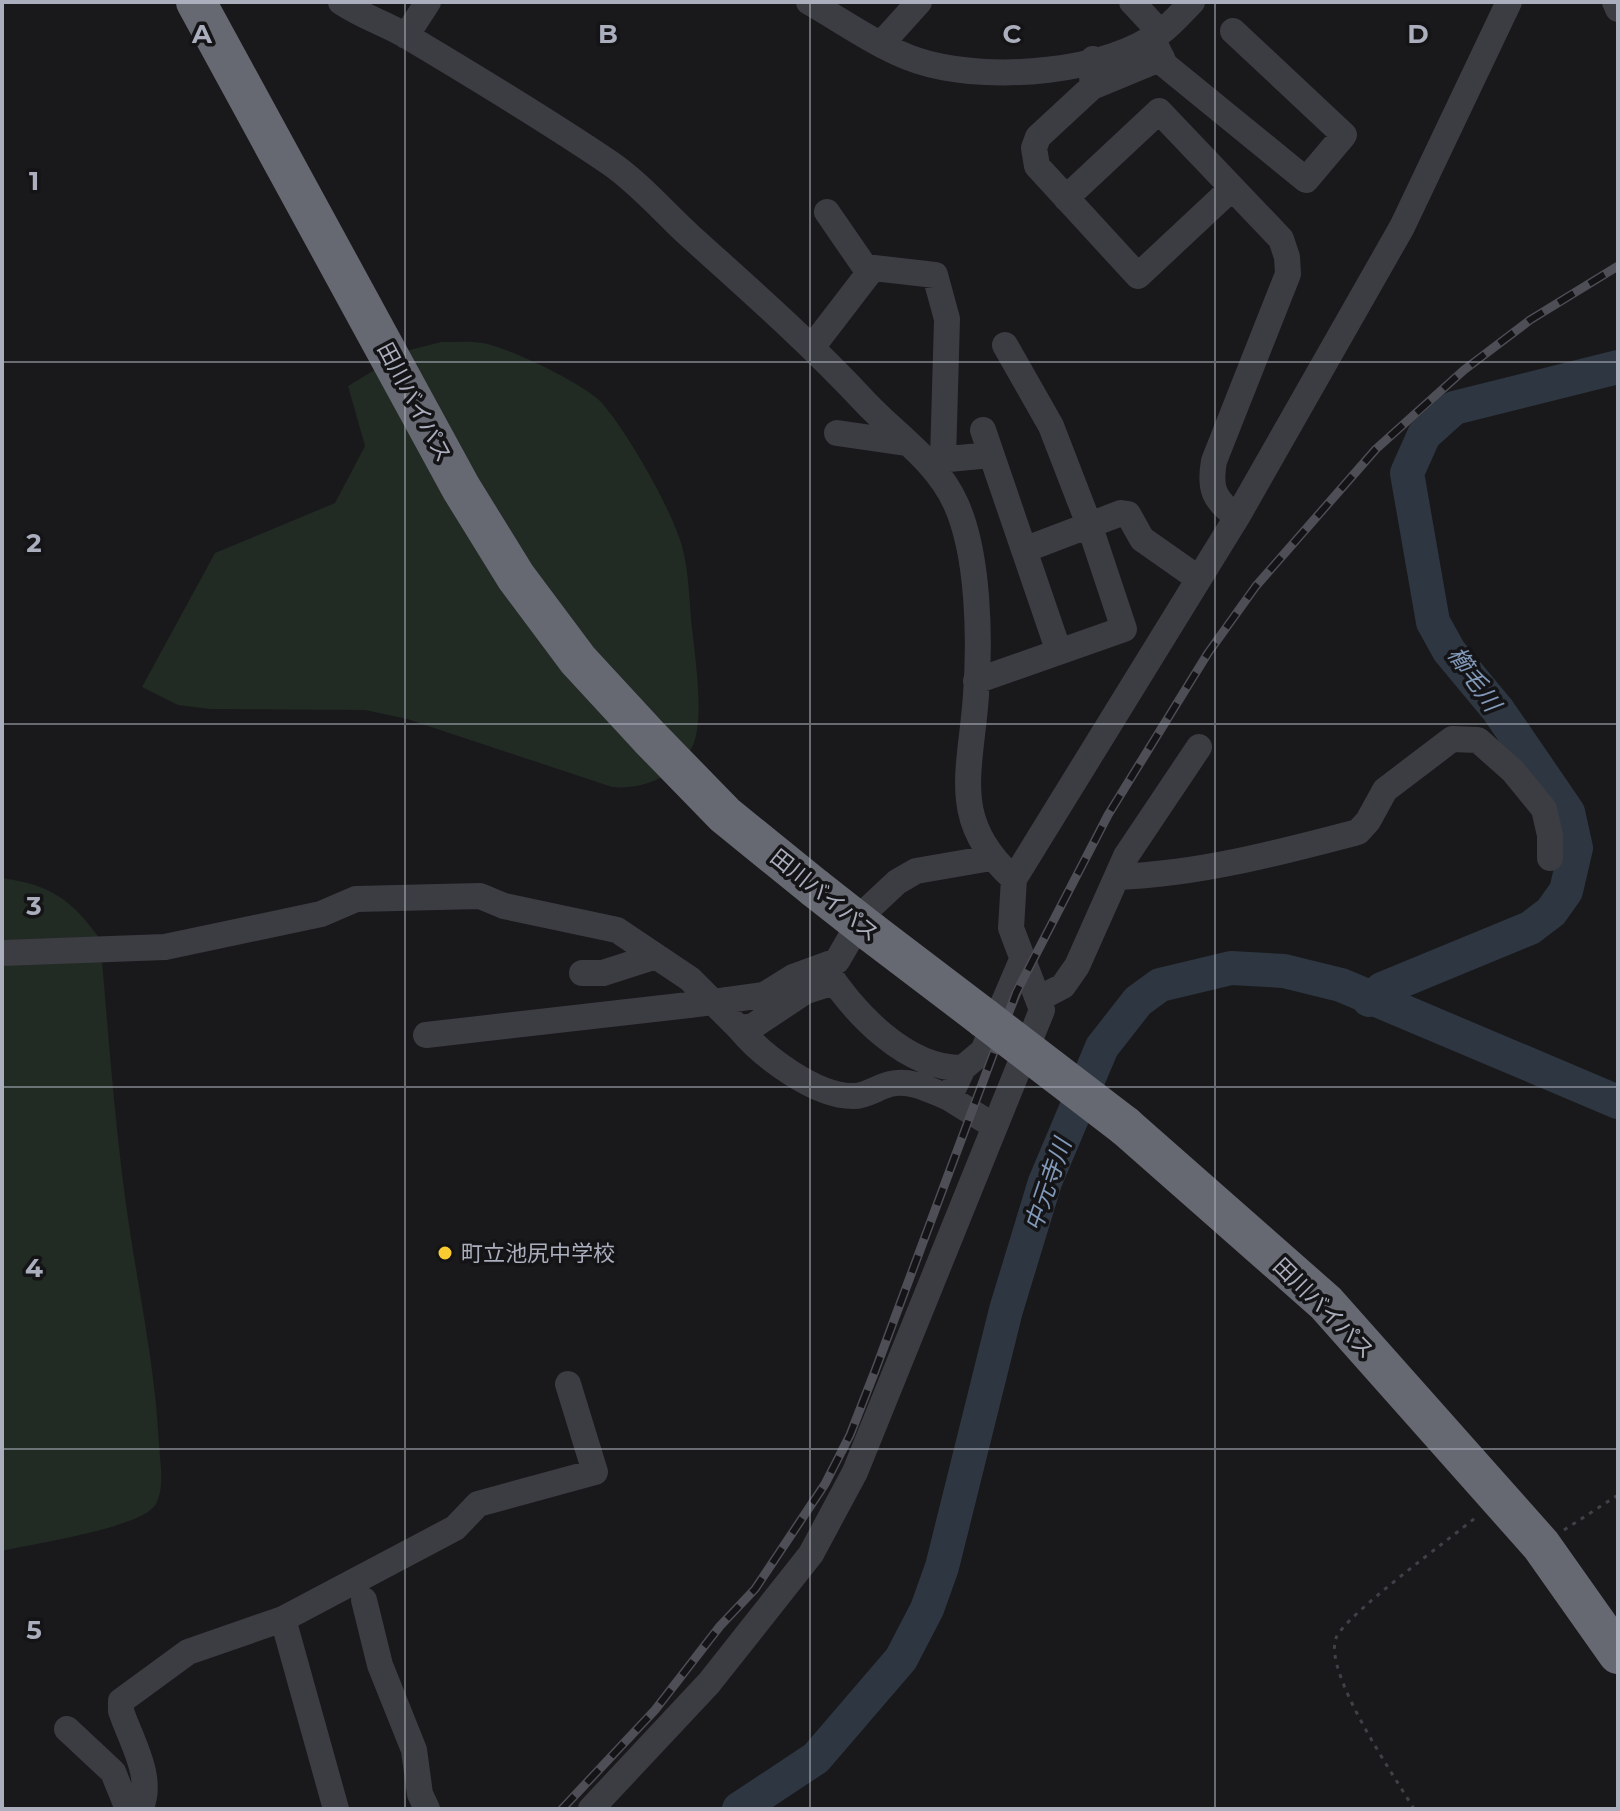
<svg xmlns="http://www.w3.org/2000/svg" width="1620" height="1811" viewBox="0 0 1620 1811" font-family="Montserrat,'Noto Sans JP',sans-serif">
  <rect width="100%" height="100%" fill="#19191c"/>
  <path fill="#212a23" d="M441,342C455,342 470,341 483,343C508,347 586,385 602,403C628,433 671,508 682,546C690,574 689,608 693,636C696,664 704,720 693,745C679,776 643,790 612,787L407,719L365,710L210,709L178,705L142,687L215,553L335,503L365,446L348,386L406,351Z
    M2,878C51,885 71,899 100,939C108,1027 114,1116 126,1204C137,1285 155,1362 159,1444C160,1462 165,1487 156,1504C143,1528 31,1544 2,1551Z"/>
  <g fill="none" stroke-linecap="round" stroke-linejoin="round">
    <path stroke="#2e3741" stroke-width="34" d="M1369,1000L1382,989L1530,928L1551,912L1566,891L1576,848L1568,812L1498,710L1449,651L1433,622L1407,473L1424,435L1454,408L1618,367
      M739,1809L816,1758L901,1659L927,1609L942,1567L1006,1310L1045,1182L1102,1047L1138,1001L1160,985L1231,968L1284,971L1341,985L1618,1102"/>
    <path stroke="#404148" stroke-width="3" stroke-dasharray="4 6" stroke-linecap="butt" d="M1564,1530L1618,1495
      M1414,1809C1395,1777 1323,1673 1336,1638C1344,1616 1451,1538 1475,1518"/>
    <path stroke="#3c3c43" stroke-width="26" d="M341,2C363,17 387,24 410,38C477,78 545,119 610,163C639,183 664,212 690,236C750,290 810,343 865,402C897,436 937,461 956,504C979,555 980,640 976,695C971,771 948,820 1014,879
      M809,2C846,23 888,54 929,64C995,81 1104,73 1161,32C1172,24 1182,12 1192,2
      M1132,2L1160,32
      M1615,2L1618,9
      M406,36L428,2
      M1151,36L1165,65L1306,180L1344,135L1233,31
      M882,43L919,2
      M1093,59L1092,87L1038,137L1034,148L1037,166L1138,276L1232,188
      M1092,87L1162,58
      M1066,198L1159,111L1281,239L1287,257L1288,274L1214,461C1209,489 1214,500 1237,517
      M865,267L935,275L947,319L943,459
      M813,346L869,273L827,212
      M983,430L1059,652
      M837,433L906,443
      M927,461L991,455
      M1024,550L1121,513L1128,514L1142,539L1199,579
      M976,681L1124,629L1090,527L1051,426L1005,345
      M1117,877C1199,874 1278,853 1358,832L1368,821L1385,790L1452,739L1478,740L1513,771L1544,809L1550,835V858
      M2,953L165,947L321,914L356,899L480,896L504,906L617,930L690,979L739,1028L753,1026L806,991L834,982
      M825,968C854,1013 906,1069 963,1068L983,1051L1021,962
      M582,973H603L656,956
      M1040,998L1063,986L1077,966L1126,856L1199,747
      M728,1000L764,995L793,977L837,961L866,911L897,882L916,871L991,858
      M739,1028C762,1056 816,1097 854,1096C866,1096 878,1087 890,1084C911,1079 930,1090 949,1098L963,1068
      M426,1035L689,1005
      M949,1098L994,1126
      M364,1600L380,1665L414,1750L420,1794L427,1809
      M67,1729L113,1772L128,1809
      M140,1809C155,1779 131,1741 121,1711V1701L188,1652L283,1619
      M336,1809L283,1619L455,1528L478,1504L595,1472L568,1384
      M591,1809L709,1683L811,1554L855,1472L1042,1010L1011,928L1014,879L1237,517L1402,227L1509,2"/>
    <path stroke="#666872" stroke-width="40" d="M196,2L461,488L516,577L578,660L650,738L725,815L815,888
      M871,932L984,1018
      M1125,1126L1326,1303L1541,1545L1618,1654"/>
    <g stroke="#4d4e56" stroke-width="9">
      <path id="rail" d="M562,1809L655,1710L720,1626L755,1589L825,1484L850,1435L875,1371L1016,993L1108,815L1208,653L1256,586L1376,449L1464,370L1530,320L1618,266"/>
    </g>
    <use href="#rail" stroke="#141417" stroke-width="6" stroke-dasharray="18" stroke-linecap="butt"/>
    <path stroke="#3c3c43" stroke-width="26" d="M689,1005L728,1000"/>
    <path stroke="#666872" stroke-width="40" d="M815,888L871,932
      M984,1018L1125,1126"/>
  </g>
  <path fill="none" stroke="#abaebc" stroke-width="2" stroke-opacity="0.55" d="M405,2V1809M810,2V1809M1215,2V1809M2,362H1618M2,724H1618M2,1087H1618M2,1449H1618"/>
  <circle fill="#fbcb32" stroke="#141417" stroke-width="3" cx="445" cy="1253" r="8"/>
  <g text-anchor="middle" stroke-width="7" stroke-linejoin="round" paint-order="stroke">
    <g font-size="22" fill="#abaebc" stroke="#141417">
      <text transform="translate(415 402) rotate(62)" y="8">田川バイパス</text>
      <text transform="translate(825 895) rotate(39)" y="8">田川バイパス</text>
      <text transform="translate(1324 1308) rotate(45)" y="8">田川バイパス</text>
    </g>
    <g font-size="22" fill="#abaebc" stroke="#141417" text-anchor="start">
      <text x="461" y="1261">町立池尻中学校</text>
    </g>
    <g font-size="24" font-style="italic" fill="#8199b8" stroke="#141417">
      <text transform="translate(1474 679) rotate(55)" y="8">櫛毛川</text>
      <text transform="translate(1048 1185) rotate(-71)" y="8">中元寺川</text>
    </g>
  </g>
  <g font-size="26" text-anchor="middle" font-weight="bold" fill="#abaebc" stroke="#141417" stroke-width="7" stroke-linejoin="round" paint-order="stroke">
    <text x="202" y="43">A</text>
    <text x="608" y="43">B</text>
    <text x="1012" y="43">C</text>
    <text x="1418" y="43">D</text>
    <text x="34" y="190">1</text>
    <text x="34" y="552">2</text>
    <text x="34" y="915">3</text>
    <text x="34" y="1277">4</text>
    <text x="34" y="1639">5</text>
  </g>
  <rect width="1620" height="1811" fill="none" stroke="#abaebc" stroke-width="8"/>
</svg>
